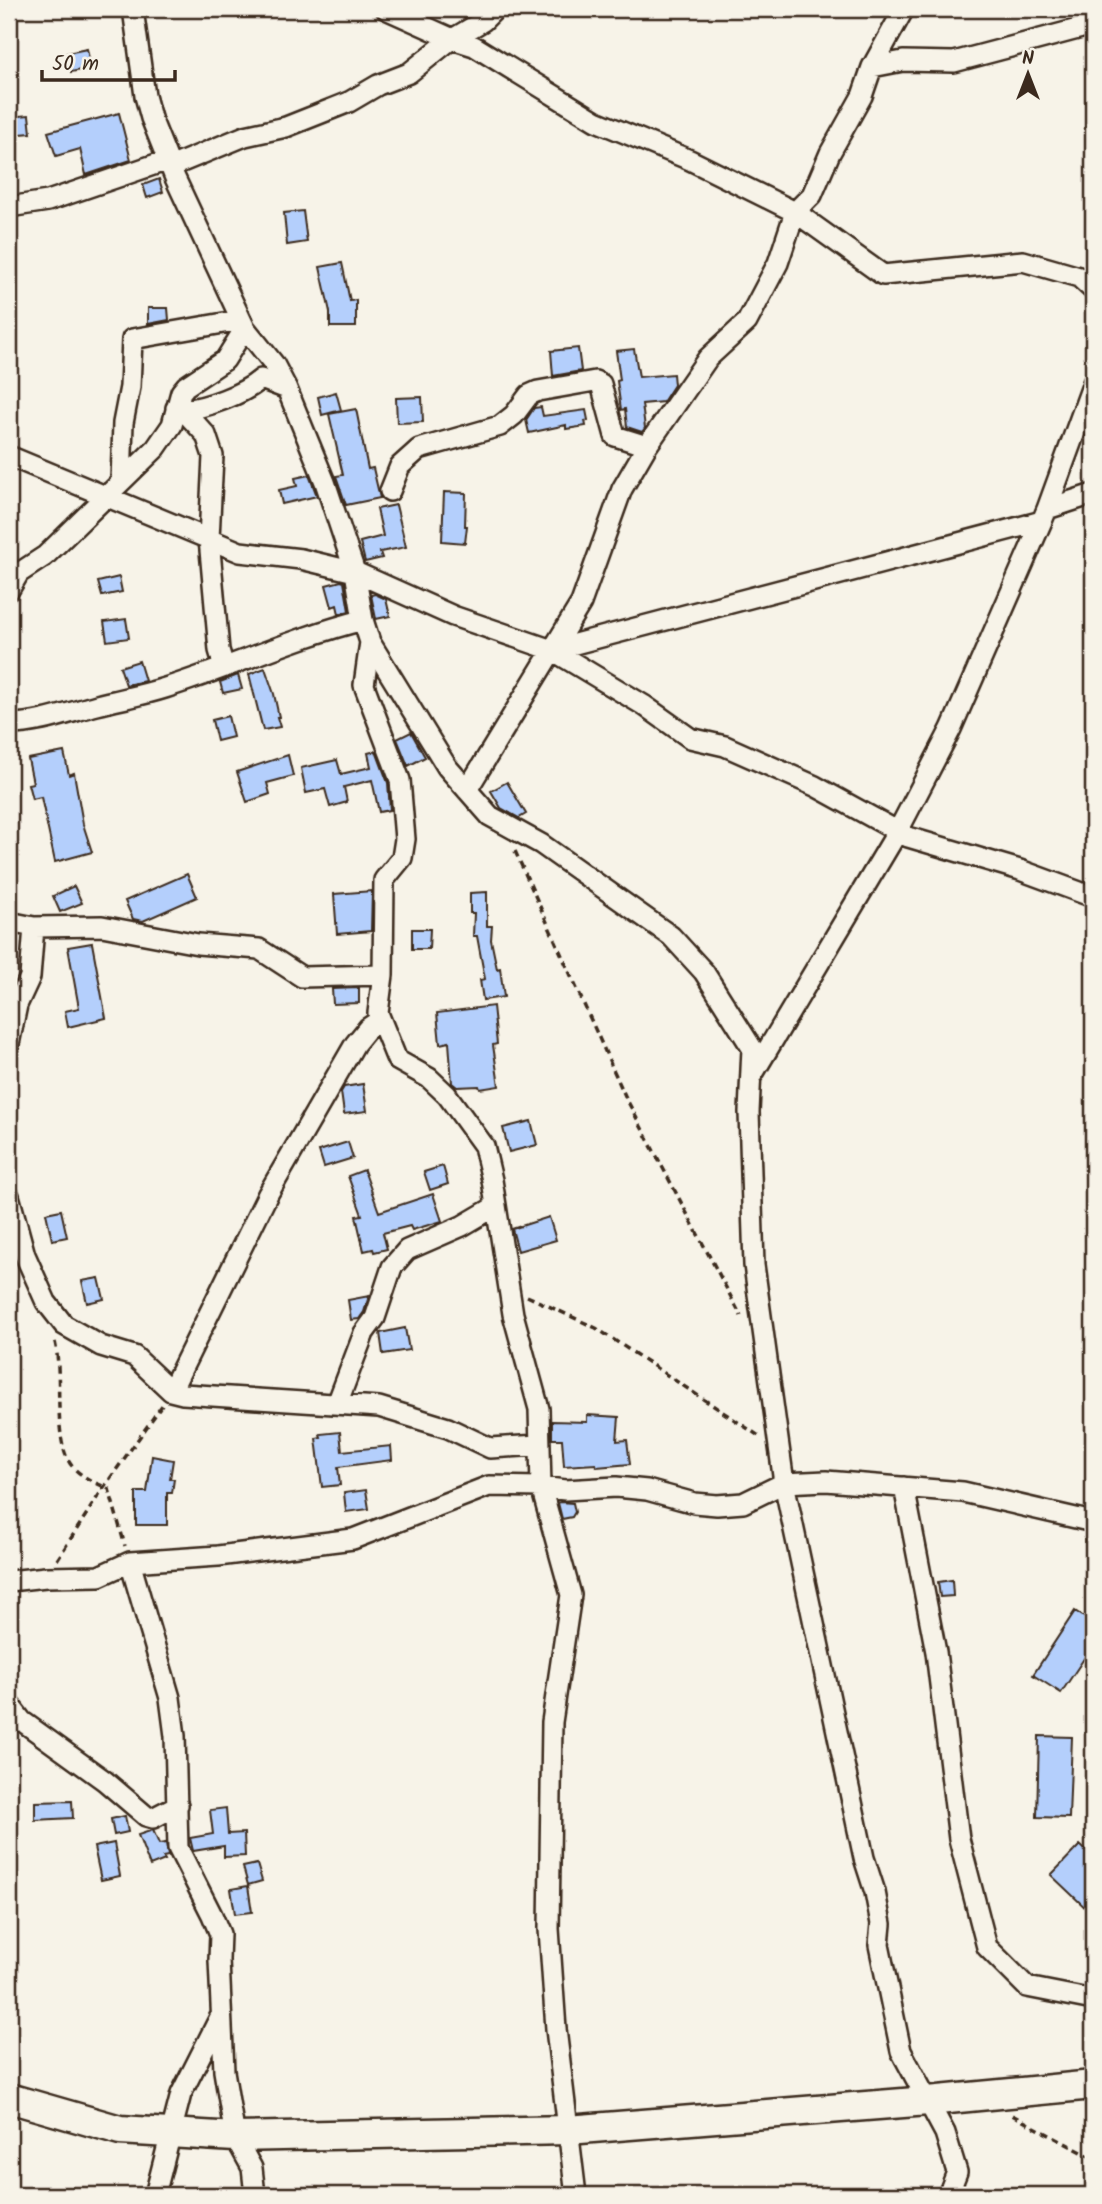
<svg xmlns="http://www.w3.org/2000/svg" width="1102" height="2204" viewBox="0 0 1102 2204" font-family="Kalam,sans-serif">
  <rect width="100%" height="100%" fill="#f7f3e8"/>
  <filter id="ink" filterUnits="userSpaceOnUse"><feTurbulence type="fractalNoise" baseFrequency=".0143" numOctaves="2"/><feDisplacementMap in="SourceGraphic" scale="14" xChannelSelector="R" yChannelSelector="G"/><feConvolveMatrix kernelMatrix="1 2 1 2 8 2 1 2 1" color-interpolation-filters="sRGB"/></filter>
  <g filter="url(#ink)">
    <path fill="#b4cffc" stroke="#3b2a1e" stroke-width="2" d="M87,49L91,68L71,72L67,53Z
      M119,113L131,160L86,175L80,149L56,156L48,132Z
      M29,115L31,133L9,135V117Z
      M159,179L163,192L147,198L143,185Z
      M303,211L307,242L287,245L284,213Z
      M342,263L350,301L356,300V327H330V312L320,267Z
      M148,308H168L169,320L148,324Z
      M578,348L581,371L553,376L551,351Z
      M634,349L639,377L673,374L674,385L663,402L642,404L645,428L642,432L627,427L625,409L621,410L617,381L620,380L616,351Z
      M336,392L341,410L322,415L318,397Z
      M422,397L423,422L397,423L396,398Z
      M541,407L543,416L586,410L588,420L585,421L586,426L566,429V425L529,433L526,420L534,408Z
      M356,409L368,469L373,468L380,498L346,505L336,476L343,475L329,414Z
      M309,475L317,496L282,504L279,490L297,486L295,478Z
      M444,492L466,493L465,526H467L465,543L442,541Z
      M396,505L406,547L380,552L382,558L365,562L360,542L383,536L377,509Z
      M119,577L122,592L102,596L98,582Z
      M341,581L344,582L349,611L339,614L337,605L332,607L326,585Z
      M375,594L386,599L390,616L376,619L371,595Z
      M126,619L129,638L107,641L104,622Z
      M139,661L145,681L126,685L120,667Z
      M265,668L274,694L279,717H277L280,727L263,730L249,674Z
      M238,675L242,689L223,693L220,682Z
      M228,716L233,737L217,741L212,720Z
      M411,732L425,757L408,766L397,739Z
      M376,751L388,783L390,810L379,812L372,780L344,787L347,802L330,807L325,789L306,793L301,768L337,760L341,774L371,767L368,753Z
      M64,752L69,775L74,773L83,824L92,852L55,862L41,797L32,799L28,784L33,783L28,759Z
      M288,755L293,776L267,783L270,794L247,802L237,772Z
      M507,782L526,814L519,818L501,808L491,791Z
      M187,874L197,897L143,921L133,919L125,901Z
      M74,886L82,903L60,912L53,896Z
      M372,891L371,931L337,934L334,894Z
      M487,892V926H492L491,940L497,969L500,968L504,997L483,1000L480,980L485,979L477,936H473L474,913H470V893Z
      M412,929H430L429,949H412Z
      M92,943L106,1018L68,1027L65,1011L79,1008L68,947Z
      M359,988V1003L333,1004L332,989Z
      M493,1006L497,1044L493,1045L499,1086L480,1089L479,1086L457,1087L452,1083L449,1042L440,1044L437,1013Z
      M363,1084L367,1111L344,1114L341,1092L344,1087Z
      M531,1121L537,1145L509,1152L503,1128Z
      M348,1142L353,1158L324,1167L319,1151Z
      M443,1166L448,1184L430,1190L424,1172Z
      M364,1170L379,1212L433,1194L442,1221L412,1230L410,1226L383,1233L387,1249L374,1252L373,1249L364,1251L356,1216L362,1215L348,1176Z
      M61,1210L67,1237L52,1240L46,1213Z
      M549,1217L556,1240L518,1251L512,1229Z
      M99,1278L104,1299L87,1303L82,1281Z
      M369,1296L364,1312L359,1319L351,1320L348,1300Z
      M405,1328L409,1350L383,1354L380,1333Z
      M587,1415L619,1417L617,1441L627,1440L630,1464L597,1467L596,1464L564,1466L562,1439H552V1421L587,1422Z
      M340,1432L342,1451L391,1446L392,1460L338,1467L340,1485L322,1487L316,1438L321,1437L320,1434Z
      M152,1456L173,1460L170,1479H174L172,1493H167V1525H136V1492H147Z
      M366,1490L369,1509L346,1512L344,1493Z
      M560,1502L573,1503L575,1512L572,1517L562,1519L558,1503Z
      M952,1580L953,1596L940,1597L938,1582Z
      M1075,1611L1093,1623V1645L1061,1693L1033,1675Z
      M1039,1736L1072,1737L1069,1818L1037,1817Z
      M72,1801L73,1818L35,1820V1802Z
      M226,1808L228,1834L244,1833L245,1856L224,1857V1846L193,1851L190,1838L213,1834L210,1810Z
      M125,1816L128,1832L114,1835L111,1819Z
      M153,1830L159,1844L166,1843L168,1856L163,1857L165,1860L150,1866L138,1835Z
      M114,1843L120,1876L101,1880L94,1847Z
      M1080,1845L1093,1857V1915L1051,1875Z
      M257,1864L262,1881L248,1885L243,1867Z
      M248,1886L252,1912L235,1914L231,1889Z"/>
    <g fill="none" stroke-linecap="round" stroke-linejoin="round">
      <g stroke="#3b2a1e" stroke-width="24">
        <path id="street" d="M133,9L145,96L151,118L175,178L245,328L274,364L287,389L325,482L355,572L363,620L370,642L447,767L490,816L541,844L671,936L704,972L752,1048L749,1112L754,1265L768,1367L784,1483L864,1858L875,1892L881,1924L879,1945L901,2051L945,2133L957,2172L948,2195
          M386,9L455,40L474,46L596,121L690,160L795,212L883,275L1023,261L1079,277L1093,290
          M872,67L903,61L954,62L1093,25
          M170,167L245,136L286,127L349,102L378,85L409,73L449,41L483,21L495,9
          M9,207L48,201L168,160
          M176,408L183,410L206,435L213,456L209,539L219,650L224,667
          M183,410C206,408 244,394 261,379L287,389
          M9,456L240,552L301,559L355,572L453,616L552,650L645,706L690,738L725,746L815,786L908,837L1020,870L1093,897
          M121,482L123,423L130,387L132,339L241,320
          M390,491L400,466L419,449L500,426L514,415L529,395L538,391L595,381L601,384L615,436L647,446
          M1047,509L1093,383
          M9,590L19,573L45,556L156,448L172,425L181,392L186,386L225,360L245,328
          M370,642L364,685L400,780L405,839L402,858L384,880L383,975L378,1013L397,1060L429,1078L447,1095L484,1146L492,1180L513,1314L539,1409L541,1487L571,1595L552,1722L549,1929L556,2029L576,2195
          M552,650L1042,521L1047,509L1093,494
          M9,724C40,724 67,713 97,705C120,699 143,695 165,688C232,667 295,637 363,620
          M467,790L581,603L622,489L647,446L708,358L747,322L778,263L795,212L812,195L830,153L862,96L872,67L904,9
          M9,922L34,927L102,926L198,944L259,949L302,977L383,975
          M9,1044L17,1005L30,977L34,927
          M753,1074L898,831L951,729L1042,521
          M9,1196L25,1255L46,1302L64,1325L101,1346L134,1356L171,1391L183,1394L379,1407L448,1428L490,1448L539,1445
          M171,1391L268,1194L355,1044L368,1028L380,1020
          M337,1404L364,1333L375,1318L392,1267L407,1250L462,1226L496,1206
          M904,1487L936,1652L959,1839L987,1947L1027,1987L1093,2000
          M130,1562L170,1698L175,1736L178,1848L212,1915L220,1934L219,1960L224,2071L235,2137L252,2168L255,2195
          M9,1581L46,1577L99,1576L130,1562L218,1556L353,1539L489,1486L541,1487L565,1490L616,1487L647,1490L694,1503L717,1505L743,1503L784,1483L826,1481L963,1492L1093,1522
          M9,1704L22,1721L105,1781L146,1816L153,1818L178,1805
          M155,2195L181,2094L221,2015"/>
      </g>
      <g stroke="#3b2a1e" stroke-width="33">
        <path id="secondary" d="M9,2098L120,2130L235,2137L568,2130L928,2101L1093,2085"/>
      </g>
      <path stroke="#3b2a1e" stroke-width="3.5" stroke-dasharray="7 5" stroke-linecap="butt" d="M515,851L626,1098L741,1316
        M527,1296L596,1328L759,1436
        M55,1342C63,1375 52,1442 72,1466C81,1477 96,1483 109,1489L125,1546
        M57,1560L104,1487L163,1404
        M1012,2115L1093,2158"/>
      <use href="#street" stroke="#f7f3e8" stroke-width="19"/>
      <use href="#secondary" stroke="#f7f3e8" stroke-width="28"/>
    </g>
  </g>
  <rect width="1102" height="2204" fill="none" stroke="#f7f3e8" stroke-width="35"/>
  <rect x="18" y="18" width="1067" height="2169" fill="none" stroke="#3b2a1e" stroke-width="2.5" filter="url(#ink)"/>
  <g transform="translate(1028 74)" stroke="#f7f3e8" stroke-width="5" paint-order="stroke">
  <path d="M0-5L12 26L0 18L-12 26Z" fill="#3b2a1e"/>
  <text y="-10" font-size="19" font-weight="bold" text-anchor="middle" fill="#3b2a1e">N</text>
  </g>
  <path d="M42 70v10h133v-10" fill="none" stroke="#3b2a1e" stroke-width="3.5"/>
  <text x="52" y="70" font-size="21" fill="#3b2a1e" stroke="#f7f3e8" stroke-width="5" paint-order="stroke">50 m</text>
</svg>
